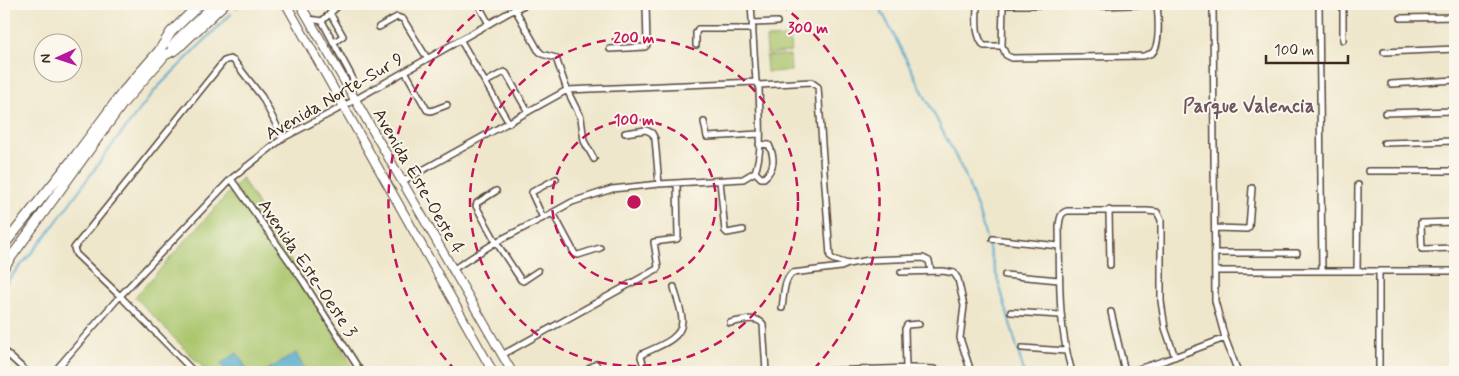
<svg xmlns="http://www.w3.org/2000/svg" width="1459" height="376" viewBox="0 0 1459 376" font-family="Mynerve,sans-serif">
  <rect width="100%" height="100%" fill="#fbf7ec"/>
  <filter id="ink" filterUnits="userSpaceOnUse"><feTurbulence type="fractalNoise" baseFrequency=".02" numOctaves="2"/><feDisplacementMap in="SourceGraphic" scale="10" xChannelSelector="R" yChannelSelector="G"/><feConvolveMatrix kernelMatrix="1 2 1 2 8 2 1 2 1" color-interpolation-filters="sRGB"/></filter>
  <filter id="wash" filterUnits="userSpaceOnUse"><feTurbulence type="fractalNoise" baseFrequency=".0096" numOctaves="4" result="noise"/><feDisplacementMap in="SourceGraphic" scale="20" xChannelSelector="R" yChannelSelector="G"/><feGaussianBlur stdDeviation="1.12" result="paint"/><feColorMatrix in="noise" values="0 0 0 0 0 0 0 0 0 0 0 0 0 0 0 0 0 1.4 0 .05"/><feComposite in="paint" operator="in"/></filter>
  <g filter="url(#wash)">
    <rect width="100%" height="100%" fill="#efe7cc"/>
    <path fill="#aac66d" stroke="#727846" d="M790,37L791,52L767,54L766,38Z
      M790,55L791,71L767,72L766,56Z
      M242,178L356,372H207L135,297Z"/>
    <path fill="#4da6ca" stroke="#446874" d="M237,353L247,369L243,372H226L221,363Z
      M296,353L306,372H264Z"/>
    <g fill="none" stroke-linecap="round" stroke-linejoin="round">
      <path stroke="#4da6ca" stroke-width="2" d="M878,4L965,175L979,213L1024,372
        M237,8L241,4
        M4,285L46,236L107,152L156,89L231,14"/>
    </g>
  </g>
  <g filter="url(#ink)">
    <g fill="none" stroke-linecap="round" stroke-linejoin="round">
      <g stroke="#564638" stroke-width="8">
        <path id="street" d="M478,4L489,24
          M977,4C977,18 974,34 984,46H1002
          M1003,4L1002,46L1006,55L1012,58L1144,56C1146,55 1151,54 1152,53C1161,46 1158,15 1157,4L1101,6
          M1213,4L1215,301L1225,338L1238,372
          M1319,4L1322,270
          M1343,4V40
          M1003,5H1066
          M330,13L343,36L333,43
          M1401,18L1455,17
          M309,19L322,21L352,77L353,81L348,88
          M322,21L340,4
          M753,23L777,22
          M379,27L397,17L403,19L427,58
          M461,41L509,123
          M696,45V33L698,29H753
          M610,49L645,47L647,45L646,4
          M1384,52L1455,49
          M405,71L427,110L431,111L447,105
          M486,82L504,72L506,73L528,112
          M1391,84L1455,80
          M759,85L811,82L818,87L830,256L832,259L848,264L869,260L923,258L929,261L931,271
          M1385,113L1455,111
          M704,122L707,137L759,134
          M625,133L646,130L652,133L655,139L659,184
          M1384,143L1455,141
          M594,159L584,141L581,118L567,90L756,82
          M1368,171H1455
          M755,172L761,178H764C775,168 775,158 769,145L759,144
          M231,179L301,278L361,372
          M403,181L567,90L556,58L542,54L538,50L515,9
          M720,181L725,231L727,233L743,230
          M496,191L477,203L476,206L496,242L521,280L523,281L538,271
          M1109,210L1110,265
          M553,213L575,254L578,255L600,248
          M543,218L532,194V192L556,179
          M1455,222L1421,223L1422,249L1455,248
          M1215,228L1247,229L1249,227L1252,188
          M993,239L1059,246
          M1215,253H1297
          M452,270L496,242L543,218L572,202L612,189L659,184L743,179L755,172C764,149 759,110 759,85L756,82L751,4
          M1357,270L1358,185
          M1216,271H1455
          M901,272L943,271L954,273L958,279L964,306L960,338L971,372
          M1005,275L1059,280
          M782,308C784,297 783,281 792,273L841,267L848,264
          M1011,312L1060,315
          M1111,312L1125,372
          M730,323C740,321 756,315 763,324L766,372
          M1022,348L1066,351
          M4,351L27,372
          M502,355L657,269L658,267L654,242L677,239L678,237L677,183
          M4,368L8,372
          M906,368L905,329L907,325L919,324
          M54,372L120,296L231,179L283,138L344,106L515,9L527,4
          M194,372L120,296L76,254L74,248L224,61L230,59L234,61L262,97L283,138
          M587,372V370L596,364
          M646,372L641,357L642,354C656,347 682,340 682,321C682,310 676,297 674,287
          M799,372L911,368L934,369L938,372
          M1072,372C1057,323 1060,277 1059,226C1060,219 1060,213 1067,211H1147L1157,212L1161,220V301L1165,328L1175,357
          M1129,372L1166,360L1225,338
          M1379,372V271"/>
      </g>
      <g stroke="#564638" stroke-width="10">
        <path id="secondary" d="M286,4L493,372
          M300,4L512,372"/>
      </g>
      <g stroke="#564638" stroke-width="11">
        <path id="primary" d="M172,47L181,36L214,5
          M4,245L76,155L123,92L159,51L171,32L200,4
          M4,267L123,103L165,55L177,49L224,4"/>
      </g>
      <use href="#street" stroke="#fff" stroke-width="5"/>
      <use href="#secondary" stroke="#fff" stroke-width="8"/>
      <use href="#primary" stroke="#fff" stroke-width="9"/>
    </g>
  </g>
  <g fill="none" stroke="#c2185b" stroke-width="2.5" stroke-dasharray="9 6">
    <circle cx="634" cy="202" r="82"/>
    <circle cx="634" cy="202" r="164"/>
    <path d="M456 371A246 246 0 0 1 488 4M780 4A246 246 0 0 1 812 371"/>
  </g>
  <g text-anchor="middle" stroke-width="4" stroke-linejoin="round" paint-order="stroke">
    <g font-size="18" fill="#3b2a1e" stroke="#fbf7ec">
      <text transform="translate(334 96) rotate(-30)" y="6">Avenida Norte-Sur 9</text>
      <text transform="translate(419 181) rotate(60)" y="6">Avenida Este-Oeste 4</text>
      <text transform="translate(308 268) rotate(56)" y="6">Avenida Este-Oeste 3</text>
    </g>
    <g font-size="19" font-weight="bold" fill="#6c555f" stroke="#fbf7ec">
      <text x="1249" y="112">Parque Valencia</text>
    </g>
  </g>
  <circle cx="634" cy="202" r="8" fill="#c2185b" stroke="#fbf7ec" stroke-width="2.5"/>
  <g font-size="15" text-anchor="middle" font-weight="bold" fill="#c2185b" stroke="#fbf7ec" stroke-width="4" stroke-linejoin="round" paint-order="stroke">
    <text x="808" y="33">300 m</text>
    <text x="634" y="43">200 m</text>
    <text x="634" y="125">100 m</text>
  </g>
  <rect width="1459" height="376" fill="none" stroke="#fbf7ec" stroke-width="20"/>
  <g transform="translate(58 58) rotate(267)"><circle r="24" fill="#fbf7ec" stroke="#aea59a"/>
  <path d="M0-4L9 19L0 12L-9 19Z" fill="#b5179e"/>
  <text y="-8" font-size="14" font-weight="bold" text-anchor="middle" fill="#3b2a1e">N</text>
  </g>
  <path d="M1266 55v8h82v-8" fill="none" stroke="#3b2a1e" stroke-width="2.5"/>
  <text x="1274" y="55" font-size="15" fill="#3b2a1e" stroke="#fbf7ec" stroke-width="4" paint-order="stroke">100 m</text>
</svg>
